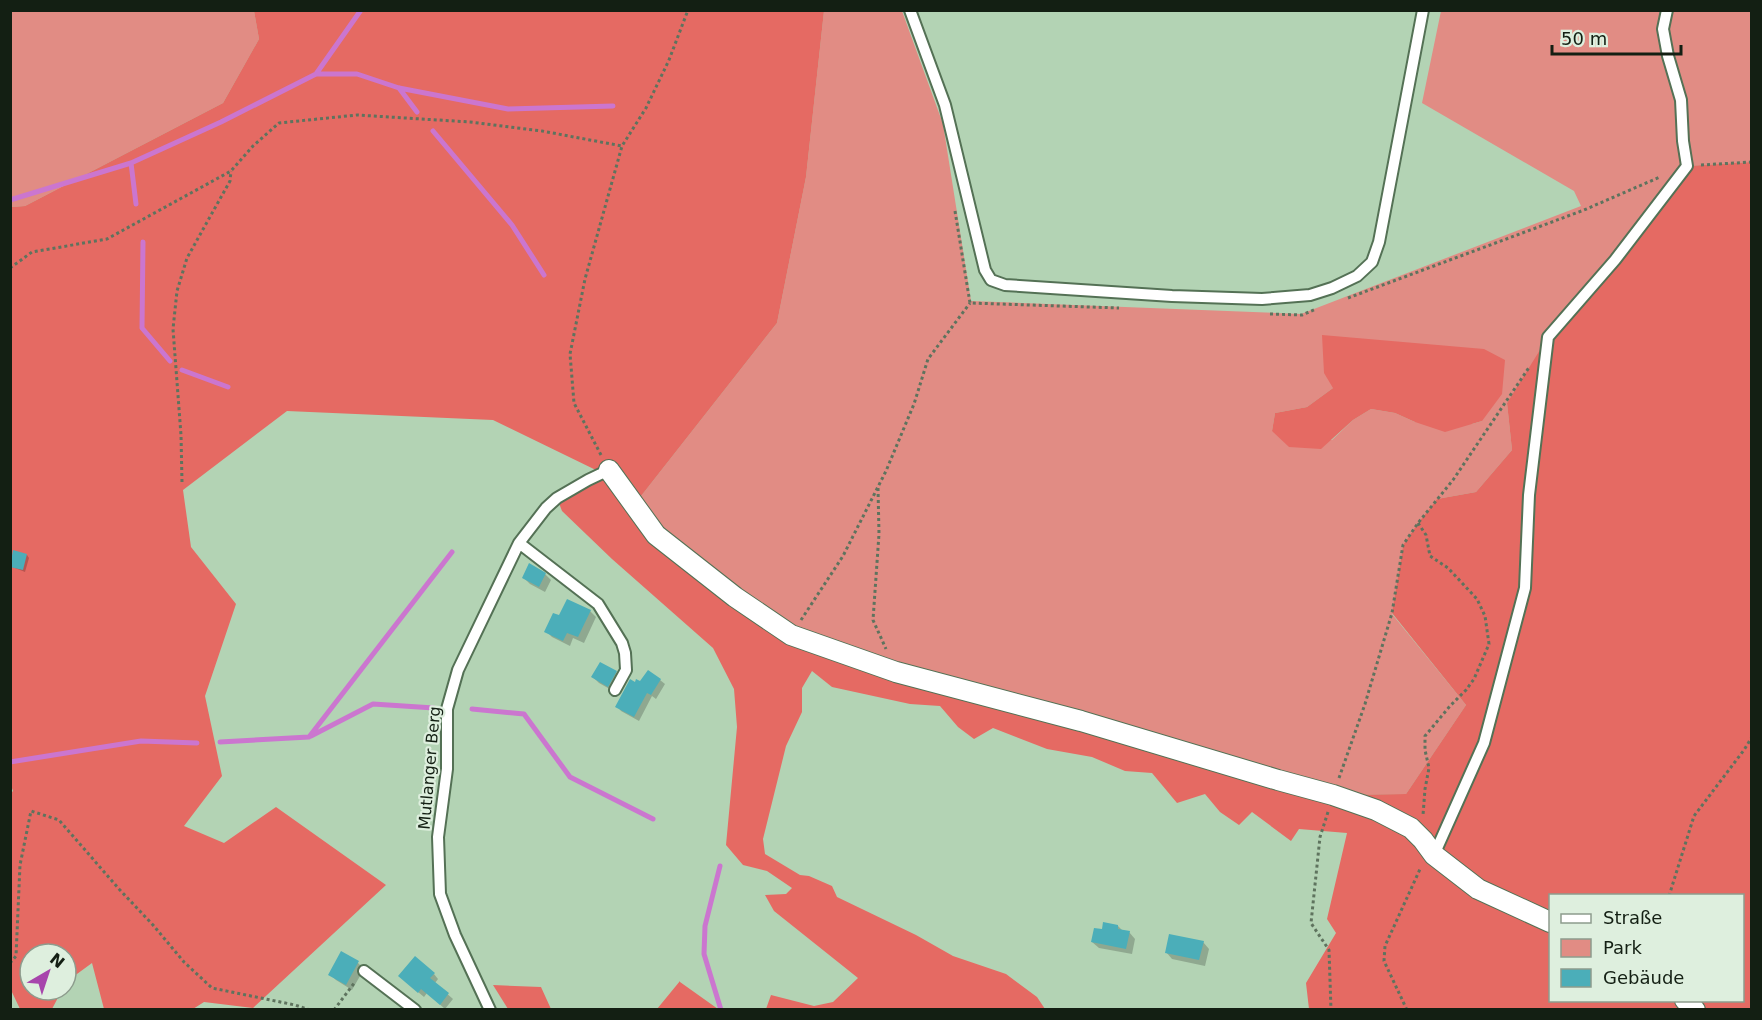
<svg xmlns="http://www.w3.org/2000/svg" width="1762" height="1020" viewBox="0 0 1762 1020" font-family="'DejaVu Sans',sans-serif">
  <rect width="100%" height="100%" fill="#b3d3b4"/>
  <path fill="#e18c84" fill-rule="evenodd" d="M11,11H254L259,39L223,103L25,206L11,207Z
    M824,11H902L943,124L971,301L1301,314L1581,206L1574,191L1422,103L1441,11H1751V162L1687,166L1520,383L1507,403L1512,450L1476,492L1437,499L1418,523L1403,545L1392,614L1466,705L1406,794L1333,795L791,635L634,505L777,323L806,177ZM1333,388L1482,421L1472,424L1415,422L1395,413L1371,409L1353,420L1332,440L1272,431L1275,413L1307,407Z"/>
  <path fill="#e56a63" fill-rule="evenodd" d="M254,11H824L806,177L777,323L634,505L791,635L1333,795L1406,794L1466,705L1392,613L1403,545L1418,523L1437,499L1476,492L1512,450L1507,403L1548,337L1687,166L1751,162V1009H1309L1306,983L1336,933L1327,919L1347,833L1299,829L1291,841L1252,812L1239,825L1220,812L1205,794L1177,803L1152,773L1125,771L1092,757L1047,749L993,728L974,739L958,727L940,706L910,704L832,687L812,671L802,688V712L786,746L763,839L765,854L800,875L809,876L832,886L837,897L916,935L953,956L1006,974L1037,997L1045,1009H766L771,995L814,1006L833,1002L858,978L774,911L765,895L786,894L792,888L767,871L743,865L726,845L737,727L734,689L713,648L612,559L562,511L557,498L602,473L493,420L287,411L183,490L191,547L236,604L205,696L222,776L184,826L224,843L276,807L386,885L253,1008L204,1002L193,1009H104L92,963L66,982V954H30V990H62L52,1009H20L10,988V794L13,791L10,783L11,207L25,206L223,103L259,39ZM1550,896H1742V1000H1550Z
    M1322,335L1484,349L1505,360L1502,394L1482,421L1445,432L1415,422L1395,413L1371,409L1353,420L1321,449L1289,447L1272,431L1275,413L1307,407L1333,388L1324,373Z
    M680,981V982L718,1009H657Z
    M493,985L541,987L551,1009H508Z"/>
  <path fill="#0003" d="M14,551L27,555L29,558L25,572L10,566Z
    M545,574L551,580L545,592L530,584L524,578Z
    M590,611L596,617L584,643L573,638L570,646L552,637L546,631Z
    M616,672L622,679L615,692L599,683L593,677Z
    M660,680L665,684L656,699L652,696L639,721L621,711L617,706L635,684Z
    M1118,926L1123,931L1129,932L1135,939L1132,954L1099,948L1092,942Z
    M1203,942L1209,949L1205,966L1172,959L1166,952Z
    M342,953L358,963L364,969L352,990L336,980L330,974Z
    M434,974L438,979L435,983L453,999L445,1009L427,993L424,997L405,981Z"/>
  <g fill="none" stroke-linecap="round" stroke-linejoin="round">
    <path stroke="#cb76cf" stroke-width="5" d="M316,74L361,10
      M399,88L417,112
      M433,131L512,225L544,275
      M131,163L136,204
      M10,200L131,163L221,122L316,74H357L399,88L508,109L613,106
      M143,242L142,328L170,361
      M182,370L228,387
      M472,709L524,714L570,777L653,819
      M311,736L373,704L434,708
      M220,742L309,737L452,552
      M10,762L141,741L197,743
      M720,866L705,926L704,954L721,1010"/>
  </g>
  <path fill="#4baeb9" d="M13,550L27,554L23,570L10,567Z
    M529,563L546,573L539,587L522,578Z
    M567,599L591,610L578,637L567,633L563,641L544,632L553,613L559,615Z
    M600,662L617,671L608,687L591,677Z
    M648,670L661,679L651,695L647,693L634,717L615,707L630,679L635,682L636,679L640,681Z
    M1103,922L1118,925V929L1130,931L1126,949L1091,942L1094,928L1102,929Z
    M1169,934L1204,941L1199,960L1165,953Z
    M341,951L359,961L346,985L328,975Z
    M415,956L435,973L430,978L449,993L440,1005L421,989L418,993L398,976Z"/>
  <g fill="none" stroke-linecap="round" stroke-linejoin="round">
    <g stroke="#547155" stroke-width="14">
      <path id="service" d="M910,10L945,105L985,270L991,280L1005,285L1172,296L1262,299L1310,295L1332,288L1357,276L1372,262L1379,242L1423,10
        M519,543L598,604L622,643L625,653L626,670L615,690
        M1434,855L1484,743L1525,588L1529,495L1548,337L1615,260L1687,166L1683,141L1681,100L1668,56L1663,29L1667,10
        M364,971L415,1010
        M490,1010L455,935L440,894L438,837L447,769V709L458,670L519,543L546,508L557,498L588,480L609,470"/>
    </g>
    <g stroke="#547155" stroke-width="22">
      <path id="minor" d="M609,470L656,535L735,597L791,635L896,672L1081,721L1278,780L1333,795L1376,810L1411,828L1423,840L1434,855L1478,889L1550,922
        M1685,1000L1695,1010"/>
    </g>
    <path stroke="#5e735e" stroke-width="3" stroke-dasharray="3 3" stroke-linecap="butt" d="M1701,165L1752,162
      M955,211L970,303L1119,308
      M10,268L32,252L107,239L231,171L253,146L279,123L357,115L470,122L542,131L622,146
      M1348,298L1584,210L1660,177
      M1270,314L1302,315L1316,309
      M601,455L574,403L570,354L585,279L622,146L646,108L669,60L688,10
      M182,482L181,435L173,329L177,291L187,258L230,181L231,171
      M878,488L879,534L873,620L886,649
      M1418,523L1426,535L1430,556L1448,568L1477,599L1485,616L1489,644L1474,679L1466,690L1450,706L1425,736V750L1429,768L1425,789L1423,815
      M801,620L843,556L886,471L914,404L928,359L970,303
      M1339,778L1365,704L1392,613L1403,545L1418,523L1453,480L1530,366
      M1328,812L1320,837L1311,923L1329,950L1331,1010
      M1669,896L1694,816L1744,750L1752,737
      M10,963L16,956L20,865L31,811L59,820L119,889L153,925L184,962L212,988L295,1005L310,1010
      M334,1010L355,982
      M1407,1010L1384,961L1385,946L1421,867"/>
    <use href="#service" stroke="#fff" stroke-width="10"/>
    <use href="#minor" stroke="#fff" stroke-width="20"/>
  </g>
  <g text-anchor="middle" stroke-width="4.5" stroke-linejoin="round" paint-order="stroke">
    <g font-size="16" fill="#131f13" stroke="#deefde">
      <text transform="translate(429 768) rotate(-85)" y="6">Mutlanger Berg</text>
    </g>
  </g>
  <rect width="1762" height="1020" fill="none" stroke="#131f13" stroke-width="24"/>
  <rect x="1549" y="894" width="195" height="108" fill="#deefde" stroke="#8d9c8d" stroke-width="1.5"/>
  <rect x="1561" y="914" width="30" height="9" fill="#ffffff" stroke="#8d9c8d" stroke-width="1.5"/>
  <text x="1603" y="924" font-size="18" fill="#131f13">Straße</text>
  <rect x="1561" y="939" width="30" height="18" fill="#e18c84" stroke="#8d9c8d" stroke-width="1.5"/>
  <text x="1603" y="954" font-size="18" fill="#131f13">Park</text>
  <rect x="1561" y="969" width="30" height="18" fill="#4baeb9" stroke="#8d9c8d" stroke-width="1.5"/>
  <text x="1603" y="984" font-size="18" fill="#131f13">Gebäude</text>
  <g transform="translate(48 972) rotate(39)"><circle r="28" fill="#deefde" stroke="#8d9c8d" stroke-width="1.5"/>
  <path d="M0-4.5L10 22L0 15L-10 22Z" fill="#a745ac"/>
  <text y="-9" font-size="16" font-weight="bold" text-anchor="middle" fill="#131f13">N</text>
  </g>
  <path d="M1552 45v9h129v-9" fill="none" stroke="#131f13" stroke-width="3"/>
  <text x="1561" y="45" font-size="18" fill="#131f13" stroke="#deefde" stroke-width="4.5" paint-order="stroke">50 m</text>
</svg>
